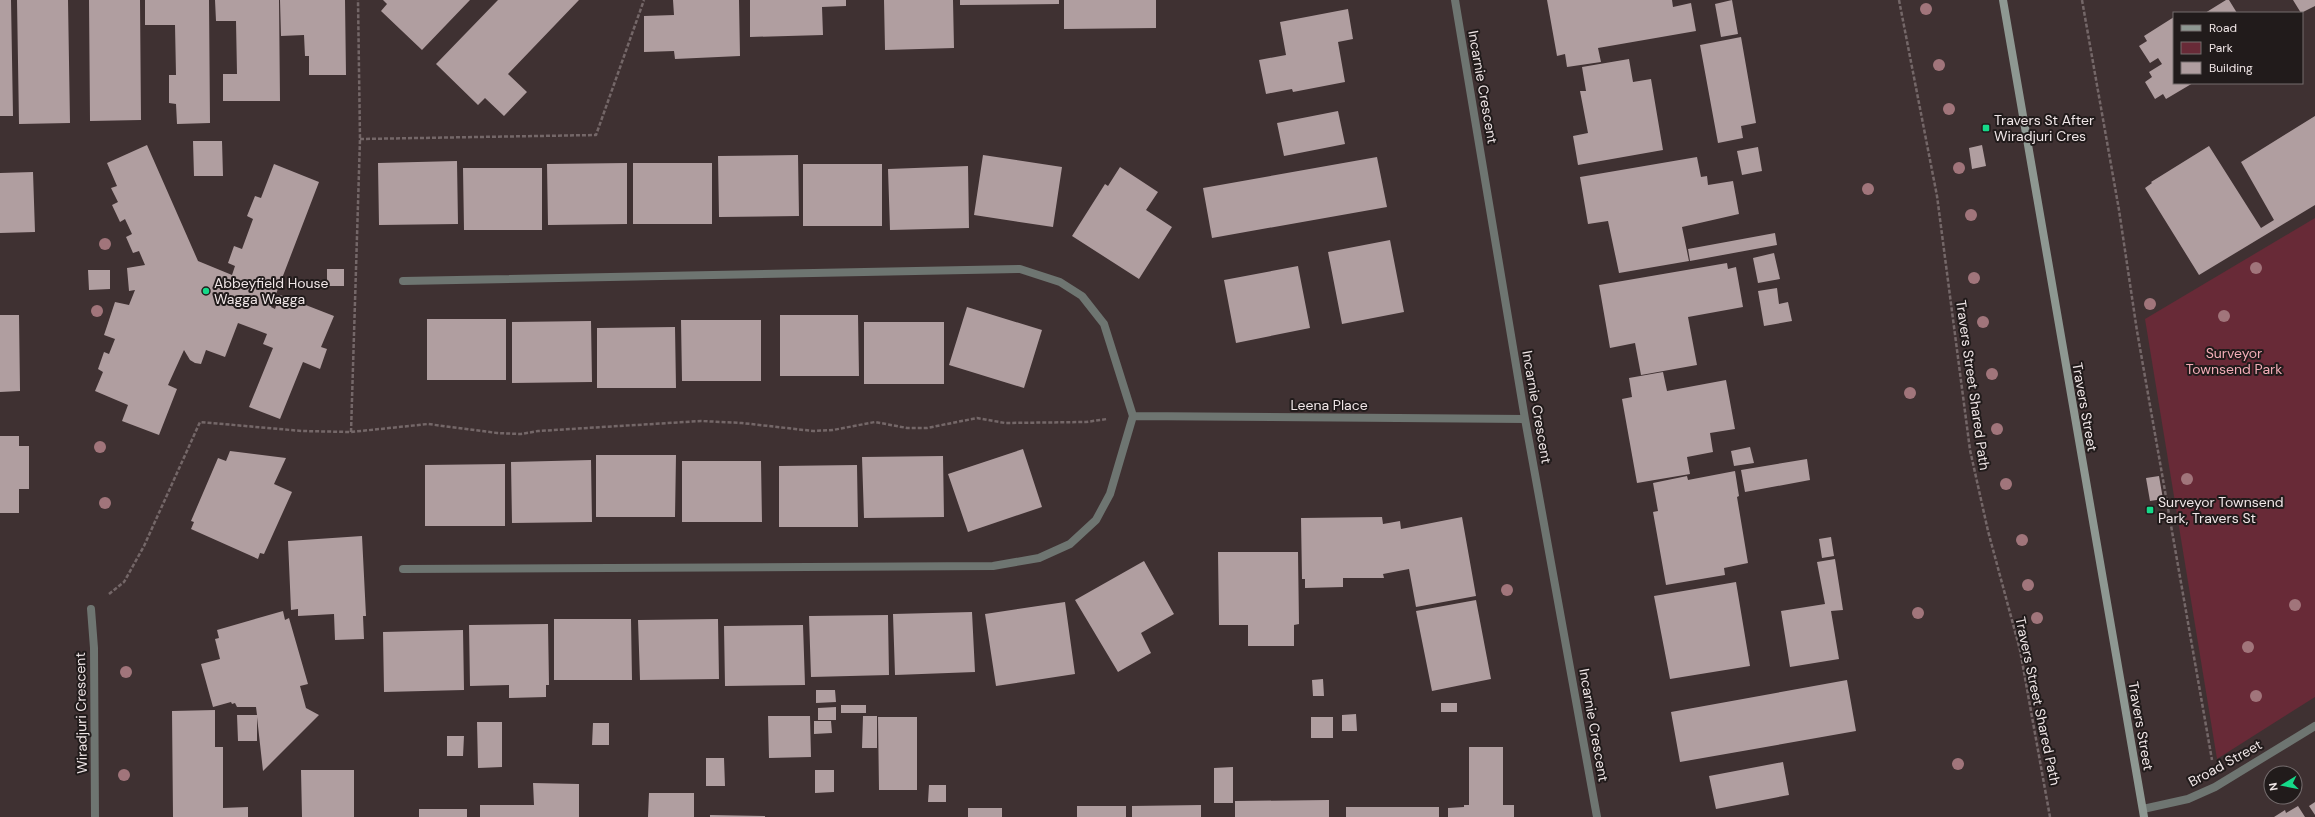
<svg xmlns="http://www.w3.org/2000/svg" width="2315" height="817" viewBox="0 0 2315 817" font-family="'DM Sans',sans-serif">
  <rect width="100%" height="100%" fill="#3f3132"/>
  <path fill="#682a37" d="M2315,218V697L2217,759L2145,319Z"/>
  <path fill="#b09ea0" d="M0,0H11L13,116H0Z
    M17,0H68L70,123L19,124Z
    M89,0H140L141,120L90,121Z
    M145,0H209L210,123L177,124L176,104L169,103V75H176L175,25H145Z
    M215,0H279L280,101H223V74H237L236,21H216Z
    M280,0H345L346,75H309V56H305L304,35L281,36Z
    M383,0H470L422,50L381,11L387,4Z
    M498,0H579L508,74L527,92L504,116L485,98L478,105L436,64Z
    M673,0H739L740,56L675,59L674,51L644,52V16L674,15Z
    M750,0H846V6L822,7L823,35L750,37Z
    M884,0H953L954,48L885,50Z
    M960,0H1059V4L960,5Z
    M1064,0H1156V28L1064,29Z
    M1547,0H1672L1673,7L1691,3L1696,31L1598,48L1601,62L1567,67L1565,54L1557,56Z
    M1732,0L1738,34L1721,37L1715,4Z
    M2226,0H2229L2237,13H2205Z
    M2293,0H2315V6L2301,13Z
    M1348,9L1353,39L1338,42L1345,82L1293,92L1292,89L1266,94L1259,60L1286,55L1280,22Z
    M2174,17V83H2193L2166,99L2163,94L2155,99L2145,82L2152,77L2149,72L2162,64L2158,58L2150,63L2139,46L2147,41L2144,36Z
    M1741,37L1756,123L1741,126L1743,138L1718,143L1700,45Z
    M1629,59L1633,82L1651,79L1663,150L1578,165L1573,136L1588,133L1580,91H1586L1582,67Z
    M1338,111L1345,144L1284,156L1277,123Z
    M2315,116V205L2199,275L2145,188L2152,183L2151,182L2209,146L2261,228L2274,220L2241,162Z
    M193,141H222L223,176H194Z
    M147,145L198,261L232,275L235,266L228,263L234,246L242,249L253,219L247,216L255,196L261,198L274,164L319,182L271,307L275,309L280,295L334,316L321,347L327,349L320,369L303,362L280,419L249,407L273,348L263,344L267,334L238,323L225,357L206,350L201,364L195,363L190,360L184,350L168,385L177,389L159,435L122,421L128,405L95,391L103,372L98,369L104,352L109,354L115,339L104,335L115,302L129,305L135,290L129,291L127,268L145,265L139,251L133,253L126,237L132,234L125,219L120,222L112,205L118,202L111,188L117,186L107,163Z
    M1982,145L1986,166L1972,169L1969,148Z
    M1758,147L1762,171L1742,175L1737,151Z
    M798,155L799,216L719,217L718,156Z
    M983,155L1062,167L1053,227L974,215Z
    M1377,157L1387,207L1212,238L1203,188Z
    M1697,157L1701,177L1707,176L1708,185L1733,181L1739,214L1682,227L1689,261L1619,273L1608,221L1588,224L1580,177Z
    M457,161L458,224L379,225L378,163Z
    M627,163V224L548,225L547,164Z
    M633,163H712V224H633Z
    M803,164H882V226H803Z
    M968,166L969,228L890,230L888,169Z
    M1120,167L1158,192L1146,210L1172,227L1139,279L1072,236L1105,184L1108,186Z
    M463,168H542V230H464Z
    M33,172L35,232L0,233V173Z
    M1775,233L1777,245L1690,261L1688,249Z
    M1390,240L1404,312L1342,324L1328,252Z
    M1774,253L1780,279L1758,283L1753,258Z
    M1727,263L1728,269L1736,267L1743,307L1688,317L1697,365L1641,375L1635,343L1610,348L1599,285Z
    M1298,266L1310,328L1236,343L1224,280Z
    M327,269H344V286H327Z
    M88,270H110V289L89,290Z
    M1777,288L1779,304L1788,302L1792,321L1764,326L1758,291Z
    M967,307L1042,330L1024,388L949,365Z
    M0,315H19L20,391L0,392Z
    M780,315H858L859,376H780Z
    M427,319H506V380H427Z
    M681,320H761V381H682Z
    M591,321L592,382L512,383V322Z
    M864,322H944V384H864Z
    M675,327L676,388H597V328Z
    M1663,372L1667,391L1726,380L1735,429L1710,433L1713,452L1687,457L1690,474L1637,483L1622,399L1632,397L1629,378Z
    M0,436H19V446H29V489H19V513H0Z
    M1750,447L1754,463L1734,466L1731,451Z
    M1023,449L1042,507L968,532L948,474Z
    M230,451L286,458L274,484L292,492L264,554L260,553L258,559L191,529L194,522L191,521L218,458L226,461Z
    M596,455H676L675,517H596Z
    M943,456L944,517L864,518L862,457Z
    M1807,459L1810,480L1745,492L1741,470Z
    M591,460L592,522L512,523L511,462Z
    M682,461H761L762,522H682Z
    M505,464V526H425V465Z
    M857,465L858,527H779V466Z
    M1735,471L1739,496L1737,497L1748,563L1724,568L1725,575L1666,585L1653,512L1658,511L1653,483L1687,476L1688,480Z
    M2159,476L2163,499L2150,501L2146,478Z
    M1382,517L1383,524L1400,521L1401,529L1462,517L1476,596L1416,607L1409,569L1383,574L1384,578H1343V587L1305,588V579H1302L1301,518Z
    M362,536L366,616H363L364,639L335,640L334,614L298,616V609L291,610L288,541Z
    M1831,537L1834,556L1822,558L1819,539Z
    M1218,552H1298L1299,624L1294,625V646H1248V625H1219Z
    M1835,559L1843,610L1831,611L1839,659L1790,667L1781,611L1825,604L1817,562Z
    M1144,561L1174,614L1141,633L1151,653L1118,672L1075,600Z
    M1736,582L1750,666L1670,679L1654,596Z
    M1476,600L1491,679L1432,691L1416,611Z
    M1065,602L1075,674L996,686L985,614Z
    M283,611L285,620L289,618L308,684L300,686L306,708L319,715L263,771L257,717V741H238L237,715H257L256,707H237L235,703L232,704L231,702L213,707L201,664L220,659L215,639L219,638L217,630Z
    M972,612L975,672L895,675L893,614Z
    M888,615L889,675L811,677L809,616Z
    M554,619H631L632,680H554Z
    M718,619L719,679L640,680L638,620Z
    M548,624L549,685H546V697L509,698V685L470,686L469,625Z
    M803,625L805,685L725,686L724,626Z
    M463,630L464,690L384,692L383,632Z
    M1323,679L1324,696H1313L1312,680Z
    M1847,680L1856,731L1680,762L1671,712Z
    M816,690H835L836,702L816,703Z
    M1441,703H1457V712H1441Z
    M841,705H866V713H841Z
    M836,707V720H818V708Z
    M215,710V747H223V808L248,807V817H173L172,711Z
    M1356,714L1357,731H1342V715Z
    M768,716H810L811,757L769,758Z
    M863,716H877V748H862Z
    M878,717H917V790H879Z
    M1311,717H1333V738H1311Z
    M814,721H831L832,733L814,734Z
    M477,722H502V767L478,768Z
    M593,723H609V745H592Z
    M447,736H464L463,756H447Z
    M1469,747H1503V805H1514V817H1448V808L1464,807V805H1469Z
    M706,758H724L725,786H706Z
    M1783,762L1789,795L1716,809L1709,776Z
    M1233,767V803H1214V768Z
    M301,770H354V817H302Z
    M815,770H834V792L815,793Z
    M533,783L579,784V817H480V805H534Z
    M929,785H946V802H928Z
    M649,793H694V817H648Z
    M1329,800V817H1235V801Z
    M2315,802V815L2309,806Z
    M1201,805V817H1132V806Z
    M1077,806H1126V817H1077Z
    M2298,806L2305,817H2274L2285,810L2286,813Z
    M1346,807H1439V817H1346Z
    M968,808H1002V817H968Z
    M419,809H467V817H419Z
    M710,815L765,816V817H710Z"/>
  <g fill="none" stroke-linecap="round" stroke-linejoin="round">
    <path stroke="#746768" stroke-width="2.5" stroke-dasharray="4 2" stroke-linecap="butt" d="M1899,0L1937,196L1970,450L1988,531L2020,650L2050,817
      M2082,0L2119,210L2137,331L2212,760
      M360,139L596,135L644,0
      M351,432L360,139L358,0
      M109,594L124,582L144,546L200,422L302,431L351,432L428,424L497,433L521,434L538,431L701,421L742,423L813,431L833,430L875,422L907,428H927L977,418L1005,423L1086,422L1107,419"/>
    <path stroke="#6e7571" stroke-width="8" d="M1455,0L1525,419L1597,817
      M1133,416L1525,419
      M403,569L993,566L1039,558L1070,544L1096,520L1110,494L1133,416L1104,324L1082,296L1060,282L1020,269L403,281
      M91,609L94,648L95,817
      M2143,809L2188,799L2215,787L2315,726"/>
    <path stroke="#8e9892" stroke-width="8" d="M2003,0L2144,817"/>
  </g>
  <g fill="#a1757b">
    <circle cx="1926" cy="9" r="6"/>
    <circle cx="1939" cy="65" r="6"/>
    <circle cx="1949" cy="109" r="6"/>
    <circle cx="1959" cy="168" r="6"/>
    <circle cx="1868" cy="189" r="6"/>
    <circle cx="1971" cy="215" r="6"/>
    <circle cx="105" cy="244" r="6"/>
    <circle cx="2256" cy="268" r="6"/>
    <circle cx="1974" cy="278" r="6"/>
    <circle cx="2150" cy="304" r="6"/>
    <circle cx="97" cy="311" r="6"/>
    <circle cx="2224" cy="316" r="6"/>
    <circle cx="1983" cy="322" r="6"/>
    <circle cx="1992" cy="374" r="6"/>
    <circle cx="1910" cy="393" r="6"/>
    <circle cx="1997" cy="429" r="6"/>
    <circle cx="100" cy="447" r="6"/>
    <circle cx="2187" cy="479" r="6"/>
    <circle cx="2006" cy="484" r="6"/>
    <circle cx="105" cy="503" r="6"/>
    <circle cx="2022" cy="540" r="6"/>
    <circle cx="2028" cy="585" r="6"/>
    <circle cx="1507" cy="590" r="6"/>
    <circle cx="2295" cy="605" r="6"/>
    <circle cx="1918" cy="613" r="6"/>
    <circle cx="2037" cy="618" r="6"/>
    <circle cx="2248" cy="647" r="6"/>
    <circle cx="126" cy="672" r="6"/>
    <circle cx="2256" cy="696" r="6"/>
    <circle cx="1958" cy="764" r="6"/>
    <circle cx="124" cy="775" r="6"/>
  </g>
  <g fill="#15d989" stroke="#211b1b" stroke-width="1.5">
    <rect x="1982" y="124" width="8" height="8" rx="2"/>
    <circle cx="206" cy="291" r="4"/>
    <rect x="2146" y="506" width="8" height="8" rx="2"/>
  </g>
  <g text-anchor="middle" stroke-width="4" stroke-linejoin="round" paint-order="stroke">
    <g font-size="14" fill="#f0e6e7" stroke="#211b1b">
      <text transform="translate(1483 87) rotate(80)" y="5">Incarnie Crescent</text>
      <text transform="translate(1973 385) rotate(82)" y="5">Travers Street Shared Path</text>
      <text x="1329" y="410">Leena Place</text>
      <text transform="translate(1537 407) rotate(80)" y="5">Incarnie Crescent</text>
      <text transform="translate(2085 407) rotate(80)" y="5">Travers Street</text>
      <text transform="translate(2038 701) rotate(78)" y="5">Travers Street Shared Path</text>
      <text transform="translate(81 713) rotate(-91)" y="5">Wiradjuri Crescent</text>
      <text transform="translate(1594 725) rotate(80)" y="5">Incarnie Crescent</text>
      <text transform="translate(2141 726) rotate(80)" y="5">Travers Street</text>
      <text transform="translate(2225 763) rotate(-29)" y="5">Broad Street</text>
    </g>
    <g font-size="14" fill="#f0e6e7" stroke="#211b1b" text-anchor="start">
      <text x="1994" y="125">Travers St After<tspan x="1994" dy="16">Wiradjuri Cres</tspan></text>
      <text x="214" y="288">Abbeyfield House<tspan x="214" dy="16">Wagga Wagga</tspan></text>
      <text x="2158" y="507">Surveyor Townsend<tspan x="2158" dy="16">Park, Travers St</tspan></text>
    </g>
    <g font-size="14" fill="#f2adb7" stroke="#211b1b">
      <text x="2234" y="358">Surveyor<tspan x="2234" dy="16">Townsend Park</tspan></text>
    </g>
  </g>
  <rect x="2173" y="12" width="130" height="72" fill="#211b1b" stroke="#746c6d"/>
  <rect x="2181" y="25" width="20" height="6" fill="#8e9892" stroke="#746c6d"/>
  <text x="2209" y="32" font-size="12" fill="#f0e6e7">Road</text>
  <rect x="2181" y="42" width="20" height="12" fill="#682a37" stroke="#746c6d"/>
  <text x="2209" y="52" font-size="12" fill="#f0e6e7">Park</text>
  <rect x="2181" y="62" width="20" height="12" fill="#b09ea0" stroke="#746c6d"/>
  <text x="2209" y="72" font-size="12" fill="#f0e6e7">Building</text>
  <g transform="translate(2283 785) rotate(260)"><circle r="19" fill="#211b1b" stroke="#746c6d"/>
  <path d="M0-3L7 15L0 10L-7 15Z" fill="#15d989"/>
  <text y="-6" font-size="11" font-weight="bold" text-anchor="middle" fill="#f0e6e7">N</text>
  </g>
</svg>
